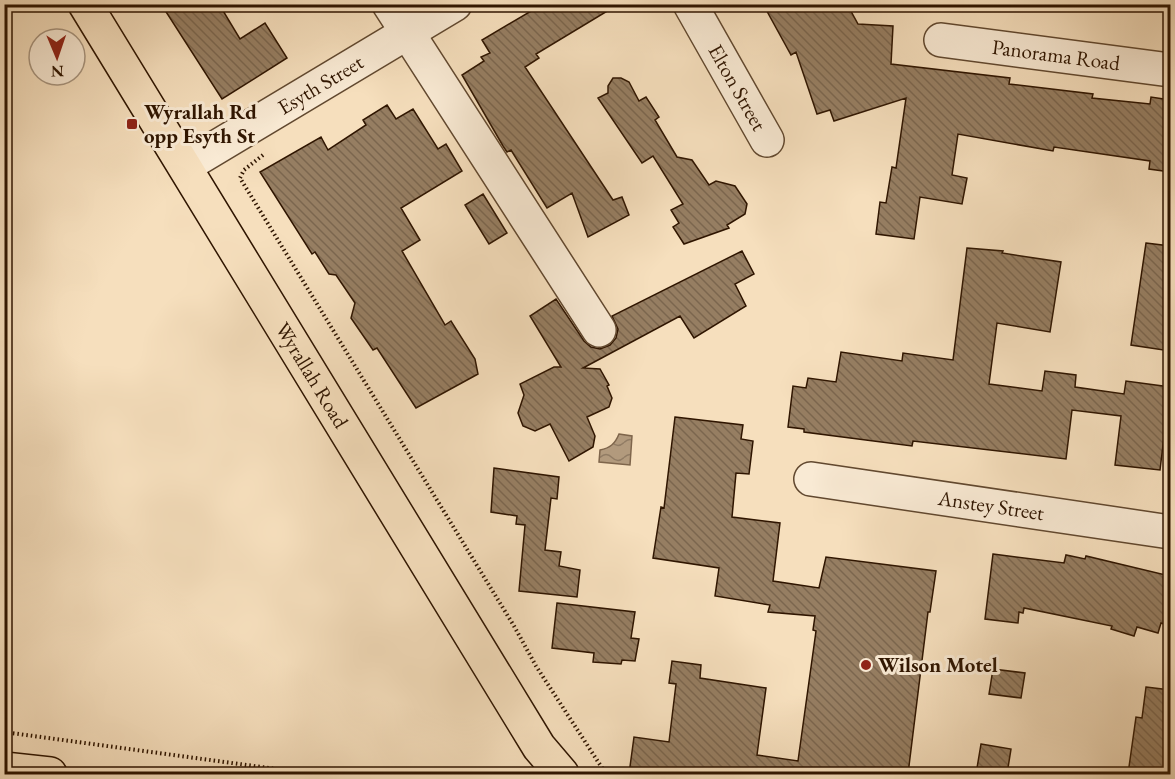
<svg xmlns="http://www.w3.org/2000/svg" width="1175" height="779" viewBox="0 0 1175 779" font-family="'EB Garamond',serif">
  <defs>
    <pattern id="water-waves" width="16" height="10" patternUnits="userSpaceOnUse" patternTransform="scale(1.5)"><rect width="16" height="10" fill="#b29a7d"/><path d="M0 5q4-4 8 0t8 0" fill="none" stroke="#917c64"/></pattern>
    <pattern id="building-back-hatch" width="6" height="6" patternUnits="userSpaceOnUse" patternTransform="scale(1.5)"><rect width="6" height="6" fill="#967e62"/><path d="M-1 5l2 2M0 0l6 6M5-1l2 2" fill="none" stroke="#7b664e"/></pattern>
  </defs>
  <rect width="100%" height="100%" fill="#f6dfbd"/>
  <filter id="stains"><feTurbulence type="fractalNoise" baseFrequency=".00333" numOctaves="4"/><feColorMatrix values="0 0 0 0 .2 0 0 0 0 .09 0 0 0 0 .02 0 0 0 .5 -.17"/></filter>
  <radialGradient id="worn" r=".72"><stop offset=".6" stop-color="#630" stop-opacity="0"/><stop offset="1" stop-color="#630" stop-opacity=".3"/></radialGradient>
  <path fill="url(#water-waves)" stroke="#7e654b" stroke-width="1.5" d="M619,434L632,436L630,465L599,462L600,450C610,448 615,444 619,434Z"/>
  <path fill="url(#building-back-hatch)" stroke="#2f1500" stroke-width="1.5" d="M161,4H219L240,39L265,23L287,58L222,99Z
    M543,4H619L536,54L539,58L525,67L613,200L622,197L629,215L588,237L572,193L547,208L511,150L507,152L503,146L462,75L484,61L481,57L490,53L482,40Z
    M763,4H847L858,24L893,26L891,64L1010,78L1009,84L1093,94L1092,98L1150,104L1151,97L1170,100V172L1149,169L1150,161L1054,147L1053,151L958,134L952,175L967,178L962,204L920,197L914,239L876,234L880,202L886,203L892,167L896,168L906,98L834,121L830,110L817,114L796,52L791,55Z
    M613,78H621L629,82L639,101L646,97L659,117L655,120L677,157L692,160L709,185L716,181L735,186L747,204L745,214L727,225L729,228L684,244L673,227L679,223L671,210L683,204L653,156L642,163L598,98L608,93V86Z
    M387,105L396,119L413,109L438,149L446,144L462,171L401,208L420,240L402,251L445,325L451,321L475,359L478,374L416,408L377,348L373,350L351,318L355,303L336,275L329,274L315,252L312,254L260,172L321,137L328,150L366,125L363,120Z
    M483,194L507,233L489,244L465,205Z
    M1146,243L1170,246V351L1131,345Z
    M967,248L1003,251L1002,253L1061,262L1050,332L997,323L989,384L1042,391L1045,371L1076,375L1075,387L1124,394L1126,381L1170,387L1160,470L1115,465L1121,416L1072,410L1066,459L913,441L912,446L804,432V429L788,427L793,386L806,388L808,378L836,382L841,352L902,361L903,353L953,360Z
    M742,251L754,274L735,284L746,306L694,338L680,316L583,368L600,369L609,385L607,386L612,398L609,407L587,417L595,436L593,447L569,461L550,424L535,431L523,426L518,413L524,395L520,384L554,367H561L530,316L556,299L584,341L591,347L600,349L610,345L616,338L618,329L612,316Z
    M675,417L743,425L741,439L753,441L749,474L736,473L732,517L780,523L773,581L819,588L826,557L936,571L930,612H928L908,774H629L634,737L669,742L676,684L669,683L672,661L701,665L700,678L766,688L757,755L798,761L816,631L813,630L815,616L768,612L770,605L715,596L719,568L653,558L661,507L664,508Z
    M494,468L559,477L557,499L551,498L545,550L561,552L559,566L580,570L577,597L519,591L525,525L516,524L517,516L491,512Z
    M993,554L1064,563L1066,555L1085,559L1086,556L1170,576V612L1167,625L1161,623L1158,633L1137,627L1134,636L1111,629L1112,626L1024,608L1023,613L1019,612L1018,623L985,619Z
    M557,603L635,612L631,638L639,639L635,661L622,660L621,664L593,662L594,653L552,648Z
    M993,669L1025,673L1021,698L989,694Z
    M1146,687L1170,690V774H1128L1136,717L1142,718Z
    M981,744L1011,749L1007,774H976Z"/>
  <g fill="none" stroke-linecap="round" stroke-linejoin="round">
    <g stroke="#61482f" stroke-width="36">
      <g id="minor">
        <path d="M389,4L599,330"/>
        <path id="s1" d="M690,4L767,140"/>
        <path id="s2" d="M941,40L1170,70"/>
        <path id="s3" d="M185,166L455,4"/>
        <path id="s4" d="M811,479L1170,532"/>
      </g>
    </g>
    <g stroke="#2f1500" stroke-width="36">
      <g id="major">
        <path id="s5" d="M85,4L539,747L562,774"/>
        <path d="M4,769L50,774"/>
      </g>
    </g>
    <path stroke="#2f1500" stroke-width="4" stroke-dasharray="1.5 3" stroke-linecap="butt" d="M263,155L244,170L240,178L514,626L536,666L606,774
      M4,732L313,774"/>
    <use href="#minor" stroke="#f9ead4" stroke-width="33"/>
    <use href="#major" stroke="#f6dfbd" stroke-width="33"/>
  </g>
  <g fill="#8f2418" stroke="#f9ead4" stroke-width="2">
    <rect x="126" y="118" width="12" height="12" rx="3"/>
    <circle cx="866" cy="665" r="6"/>
  </g>
  <g text-anchor="middle" stroke-width="6" stroke-linejoin="round" paint-order="stroke">
    <g font-size="21" fill="#2f1500" stroke="#f9ead4">
      <text dy="7" stroke="none"><textPath href="#s2" startOffset="116">Panorama Road</textPath></text>
      <text dy="7" stroke="none"><textPath href="#s3" startOffset="158">Esyth Street</textPath></text>
      <text dy="7" stroke="none"><textPath href="#s1" startOffset="96">Elton Street</textPath></text>
      <text dy="7" stroke="none"><textPath href="#s5" startOffset="435">Wyrallah Road</textPath></text>
      <text dy="7" stroke="none"><textPath href="#s4" startOffset="182">Anstey Street</textPath></text>
    </g>
    <g font-size="21" font-weight="bold" fill="#2f1500" stroke="#f9ead4" text-anchor="start">
      <text x="144" y="119">Wyrallah Rd<tspan x="144" dy="24">opp Esyth St</tspan></text>
      <text x="878" y="672">Wilson Motel</text>
    </g>
  </g>
  <rect width="1175" height="779" fill="none" stroke="#f6dfbd" stroke-width="24"/>
  <rect x="6" y="6" width="1163" height="767" fill="none" stroke="#2f1500" stroke-width="3"/>
  <rect x="12" y="12" width="1151" height="755" fill="none" stroke="#2f1500" stroke-width="1.5"/>
  <g transform="translate(57 57) rotate(178)"><circle r="28" fill="#f9ead4" stroke="#a8957f" stroke-width="1.5"/>
  <path d="M0-4.5L10 22L0 15L-10 22Z" fill="#8f2418"/>
  <text y="-9" font-size="16" font-weight="bold" text-anchor="middle" fill="#2f1500">N</text>
  </g>
  <rect width="100%" height="100%" filter="url(#stains)"/>
  <rect width="100%" height="100%" fill="url(#worn)"/>
</svg>
